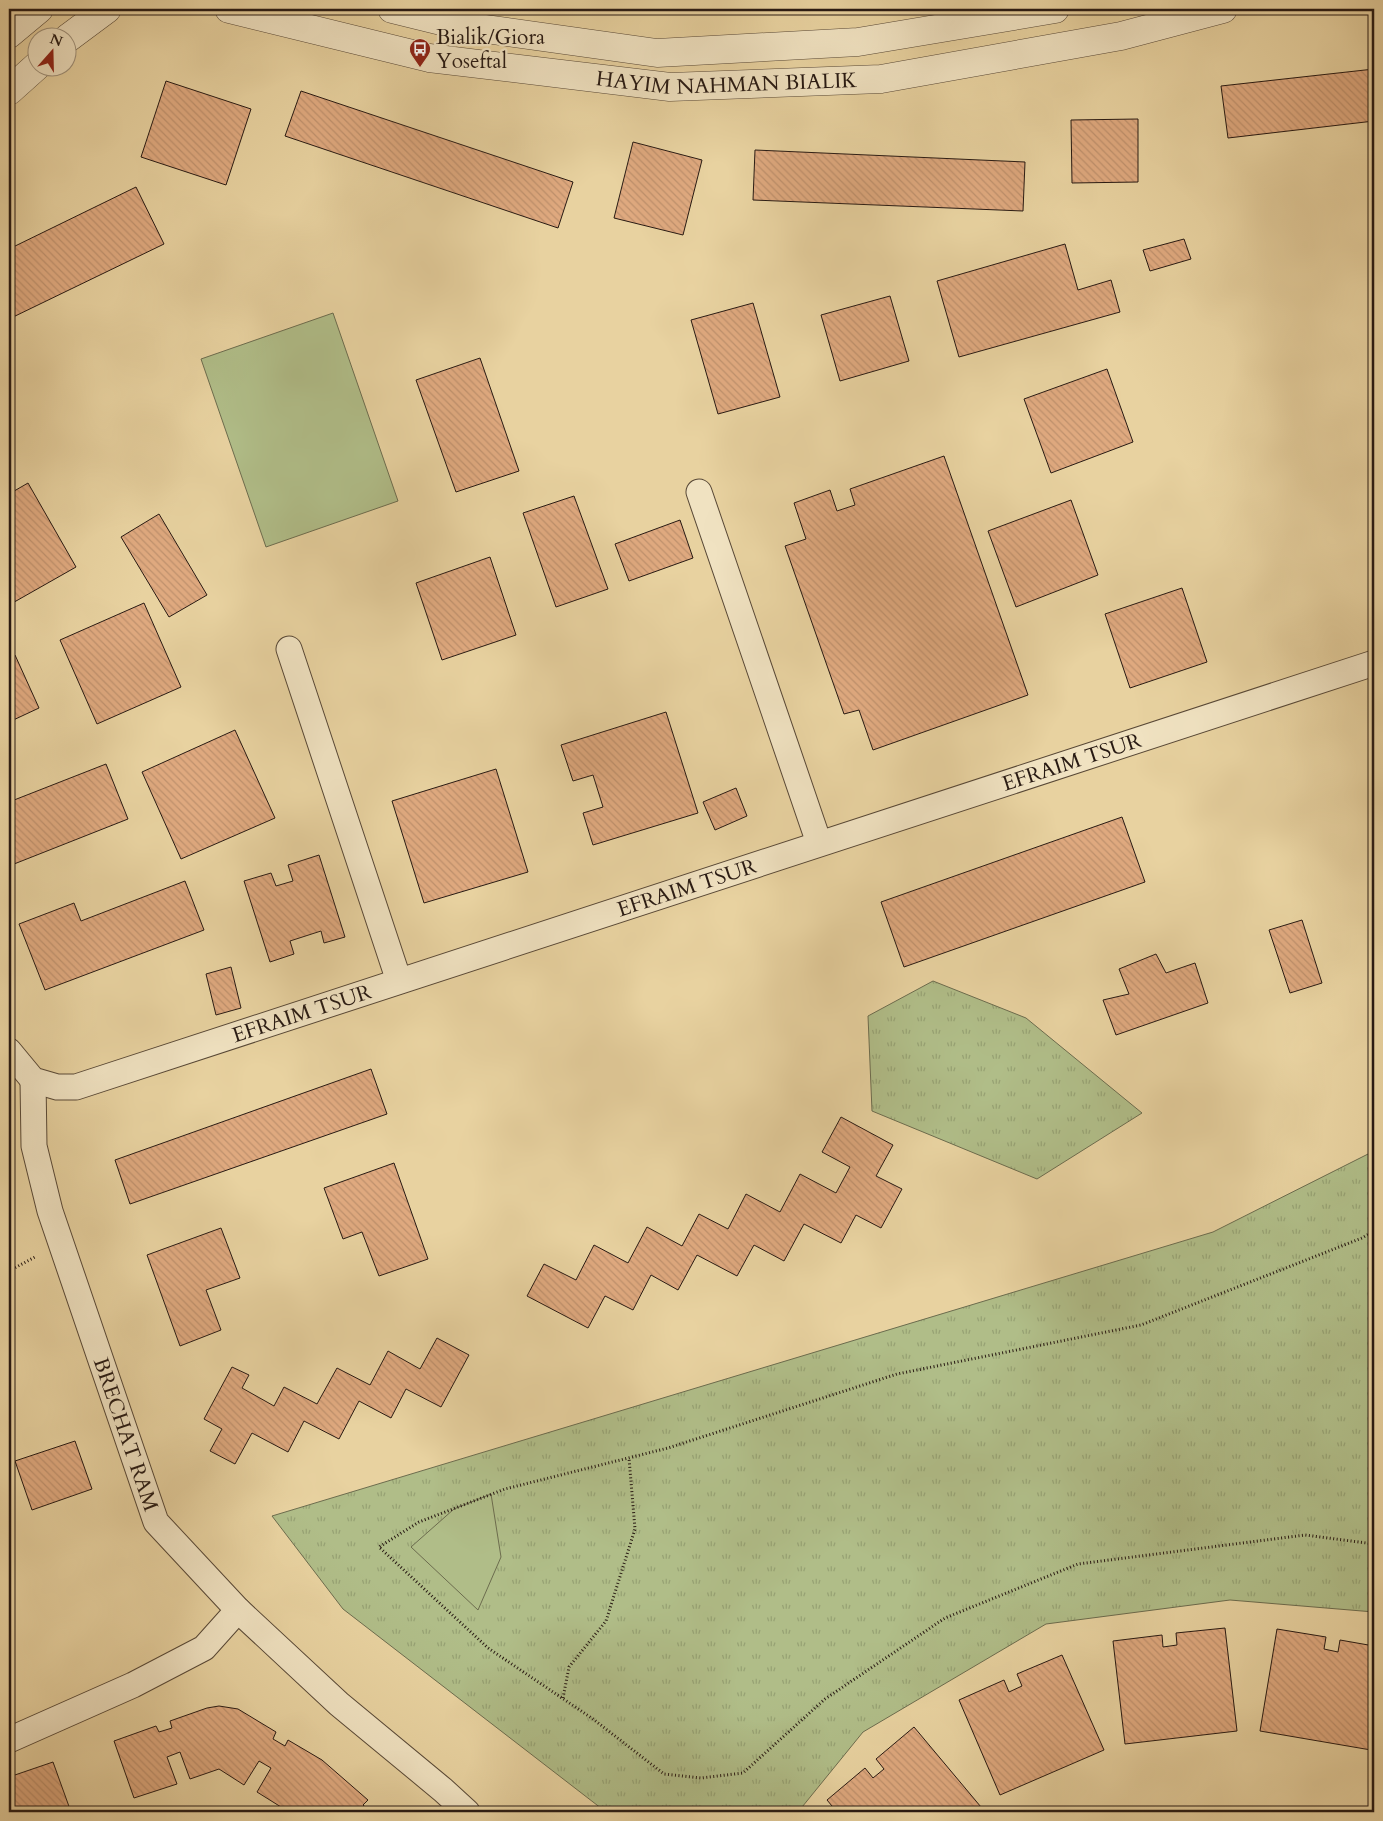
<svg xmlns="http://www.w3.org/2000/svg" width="1383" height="1821" viewBox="0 0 1383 1821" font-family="Cardo,serif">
  <defs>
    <pattern id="grass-tufts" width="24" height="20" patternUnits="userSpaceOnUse" patternTransform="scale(1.25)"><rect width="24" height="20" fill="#b0bd88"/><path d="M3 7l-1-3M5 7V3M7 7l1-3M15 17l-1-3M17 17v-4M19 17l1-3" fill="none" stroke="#97a274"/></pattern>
    <pattern id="building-back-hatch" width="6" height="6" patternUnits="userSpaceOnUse" patternTransform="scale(1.25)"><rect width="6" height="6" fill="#dfa97f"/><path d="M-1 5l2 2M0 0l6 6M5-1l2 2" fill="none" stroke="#bf916d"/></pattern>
  </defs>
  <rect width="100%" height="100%" fill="#e8d2a0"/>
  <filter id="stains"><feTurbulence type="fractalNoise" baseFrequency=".004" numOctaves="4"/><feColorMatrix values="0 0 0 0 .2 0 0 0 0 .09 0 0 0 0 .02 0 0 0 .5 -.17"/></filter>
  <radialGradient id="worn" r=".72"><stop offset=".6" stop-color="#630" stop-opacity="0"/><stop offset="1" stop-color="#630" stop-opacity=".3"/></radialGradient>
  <path fill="url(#grass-tufts)" stroke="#6c6c4e" d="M933,981L1026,1018L1142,1113L1037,1179L872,1111L868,1016Z
    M1374,1151V1612L1230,1600L1046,1624L863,1732L798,1812H606L343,1609L272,1516L1213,1232Z"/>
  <path fill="#b0bd88" stroke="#6c6c4e" d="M333,313L398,501L266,547L201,359Z
    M491,1494L501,1557L478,1610L411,1547L454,1509Z"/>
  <path fill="url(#building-back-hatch)" stroke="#281a13" d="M1374,69V121L1228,138L1221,86Z
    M166,81L251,109L226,185L141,157Z
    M301,91L573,182L558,228L285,136Z
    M1138,119V182L1072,183L1071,120Z
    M633,142L702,160L683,235L614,218Z
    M755,150L1025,162L1023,211L753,200Z
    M136,187L164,244L9,319V249Z
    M1184,239L1191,259L1150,271L1143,250Z
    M1065,244L1078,290L1111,280L1120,312L959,357L937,281Z
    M890,296L909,361L840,381L821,315Z
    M753,303L780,397L718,414L691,320Z
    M480,358L519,471L456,492L416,380Z
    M1107,369L1133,442L1051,473L1024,399Z
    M944,456L1028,695L873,750L859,710L844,714L785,546L806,539L794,503L830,490L837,511L855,505L850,489Z
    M28,483L76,567L9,605V494Z
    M574,496L608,589L556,607L523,513Z
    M1071,500L1098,575L1016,607L988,531Z
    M159,514L207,595L169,617L121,537Z
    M680,520L693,558L629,581L615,544Z
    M490,557L516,635L442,660L416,583Z
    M1182,588L1207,662L1130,688L1105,614Z
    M144,603L181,687L97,724L60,640Z
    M15,655L39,708L9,722V658Z
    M666,712L698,813L593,845L583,813L603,807L593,775L573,781L561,745Z
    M235,730L275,818L181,859L142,772Z
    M106,764L128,819L9,866V802Z
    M496,769L528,872L424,903L392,801Z
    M736,788L747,816L715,830L703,802Z
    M1122,817L1145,882L904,967L881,902Z
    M319,855L345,937L324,943L321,931L290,941L294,954L270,962L244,881L271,873L276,886L293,881L288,865Z
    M185,881L204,930L45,990L19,924L74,903L81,921Z
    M1302,920L1322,983L1290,993L1269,930Z
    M1156,954L1166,973L1195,963L1208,1003L1116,1035L1103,1000L1129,994L1119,969Z
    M231,967L241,1008L216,1015L206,974Z
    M371,1069L387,1114L130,1204L115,1160Z
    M841,1117L893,1145L876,1176L902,1189L881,1228L856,1215L841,1243L804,1224L784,1261L754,1245L737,1276L697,1255L678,1290L651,1275L633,1310L605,1296L588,1328L527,1296L544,1264L576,1280L594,1245L628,1263L647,1227L682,1246L699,1214L728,1229L746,1194L780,1212L800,1174L836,1193L850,1167L822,1152Z
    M394,1163L428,1259L379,1276L362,1232L343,1239L324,1188Z
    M221,1228L240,1278L206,1290L221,1330L180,1346L147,1255Z
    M437,1338L469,1355L441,1407L406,1389L391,1418L359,1401L339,1439L304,1421L288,1452L252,1433L235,1464L210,1451L222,1429L204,1419L232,1367L249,1375L242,1388L274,1406L284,1387L317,1404L337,1368L370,1385L388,1351L420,1369Z
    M75,1441L92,1489L32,1510L15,1461Z
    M1225,1628L1237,1731L1125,1744L1113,1641L1162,1635L1163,1647L1177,1645L1176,1633Z
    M1277,1629L1326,1637L1324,1649L1338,1652L1340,1640L1374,1646V1732L1371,1750L1260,1731Z
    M1062,1655L1104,1750L1000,1795L959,1700L1004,1680L1009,1692L1022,1686L1017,1674Z
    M219,1706L238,1709L276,1732L273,1739L285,1746L288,1740L322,1760L368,1800L363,1805L371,1812H289L257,1792L271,1768L259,1761L244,1785L219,1769L190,1779L180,1752L167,1757L177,1784L134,1798L114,1741L156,1726L159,1732L172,1728L170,1721L207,1708Z
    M914,1727L981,1807L974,1812H837L827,1800L865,1768L873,1778L884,1769L876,1759Z
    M53,1762L71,1812H9V1785L11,1784L9,1777Z"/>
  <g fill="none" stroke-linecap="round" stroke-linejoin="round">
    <g stroke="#584836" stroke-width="27">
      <g id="minor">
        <path d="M699,492L819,843"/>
        <path d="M289,649L399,981"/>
        <path id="s1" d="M9,1051L33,1080L57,1087H76L1374,663"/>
        <path id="s2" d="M33,1080L34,1146L50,1211L156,1522L238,1610L339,1704L443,1790L467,1812"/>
        <path d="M9,1740L133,1685L204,1648L238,1610"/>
      </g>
    </g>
    <g stroke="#584836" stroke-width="29">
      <g id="tertiary">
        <path id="s3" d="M229,9L429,58L670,87L881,79L1121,36L1223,9"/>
        <path d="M392,9L457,25L657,53L858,42L1055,9"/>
        <path d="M9,34L39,9"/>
        <path d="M68,38L107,9"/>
        <path d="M9,91L38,65"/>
      </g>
    </g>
    <path stroke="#281a13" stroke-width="3" stroke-dasharray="1 2.5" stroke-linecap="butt" d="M1374,1231L1362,1238L1141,1325L897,1374L668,1448L505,1489L419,1522L379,1547L488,1648L593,1719L664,1774L701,1778L743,1773L825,1699L945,1618L1078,1564L1305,1535L1374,1544
      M9,1271L35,1257
      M563,1698L569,1667L606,1621L635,1529L629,1458"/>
    <use href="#minor" stroke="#f0e2c1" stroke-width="25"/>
    <use href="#tertiary" stroke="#f0e2c1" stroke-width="28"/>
  </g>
  <defs>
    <g id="bus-pin" transform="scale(1.125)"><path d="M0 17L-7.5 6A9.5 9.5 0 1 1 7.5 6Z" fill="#8f2418" stroke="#f0e2c1"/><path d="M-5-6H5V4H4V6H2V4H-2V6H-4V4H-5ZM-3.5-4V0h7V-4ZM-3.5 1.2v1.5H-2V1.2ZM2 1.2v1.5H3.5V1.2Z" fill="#fff"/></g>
  </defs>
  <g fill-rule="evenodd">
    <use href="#bus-pin" x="420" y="49"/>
  </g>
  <g text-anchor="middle" stroke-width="4.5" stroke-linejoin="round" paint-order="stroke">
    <g font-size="21" fill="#281a13" stroke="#f0e2c1" text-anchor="start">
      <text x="436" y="44">Bialik/Giora<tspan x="436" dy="24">Yoseftal</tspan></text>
    </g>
    <g font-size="21" fill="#281a13" stroke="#f0e2c1">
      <text dy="7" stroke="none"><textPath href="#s3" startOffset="505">HAYIM NAHMAN BIALIK</textPath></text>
      <text dy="7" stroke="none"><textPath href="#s1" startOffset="1129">EFRAIM TSUR</textPath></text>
      <text dy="7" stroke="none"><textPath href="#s1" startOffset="724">EFRAIM TSUR</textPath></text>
      <text dy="7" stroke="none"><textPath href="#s1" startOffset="319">EFRAIM TSUR</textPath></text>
      <text dy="7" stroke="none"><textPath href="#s2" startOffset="369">BRECHAT RAM</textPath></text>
    </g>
  </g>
  <rect width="1383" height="1821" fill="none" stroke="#e8d2a0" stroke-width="30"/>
  <rect x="10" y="10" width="1363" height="1801" fill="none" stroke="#281a13" stroke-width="2.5"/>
  <rect x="15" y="15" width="1353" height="1791" fill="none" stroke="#281a13"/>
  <g transform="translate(52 52) rotate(20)"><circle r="24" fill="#f0e2c1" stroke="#a0927b"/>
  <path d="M0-4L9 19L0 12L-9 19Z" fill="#8f2418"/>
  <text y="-8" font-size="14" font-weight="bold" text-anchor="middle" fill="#281a13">N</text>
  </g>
  <rect width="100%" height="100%" filter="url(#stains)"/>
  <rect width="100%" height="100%" fill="url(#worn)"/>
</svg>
